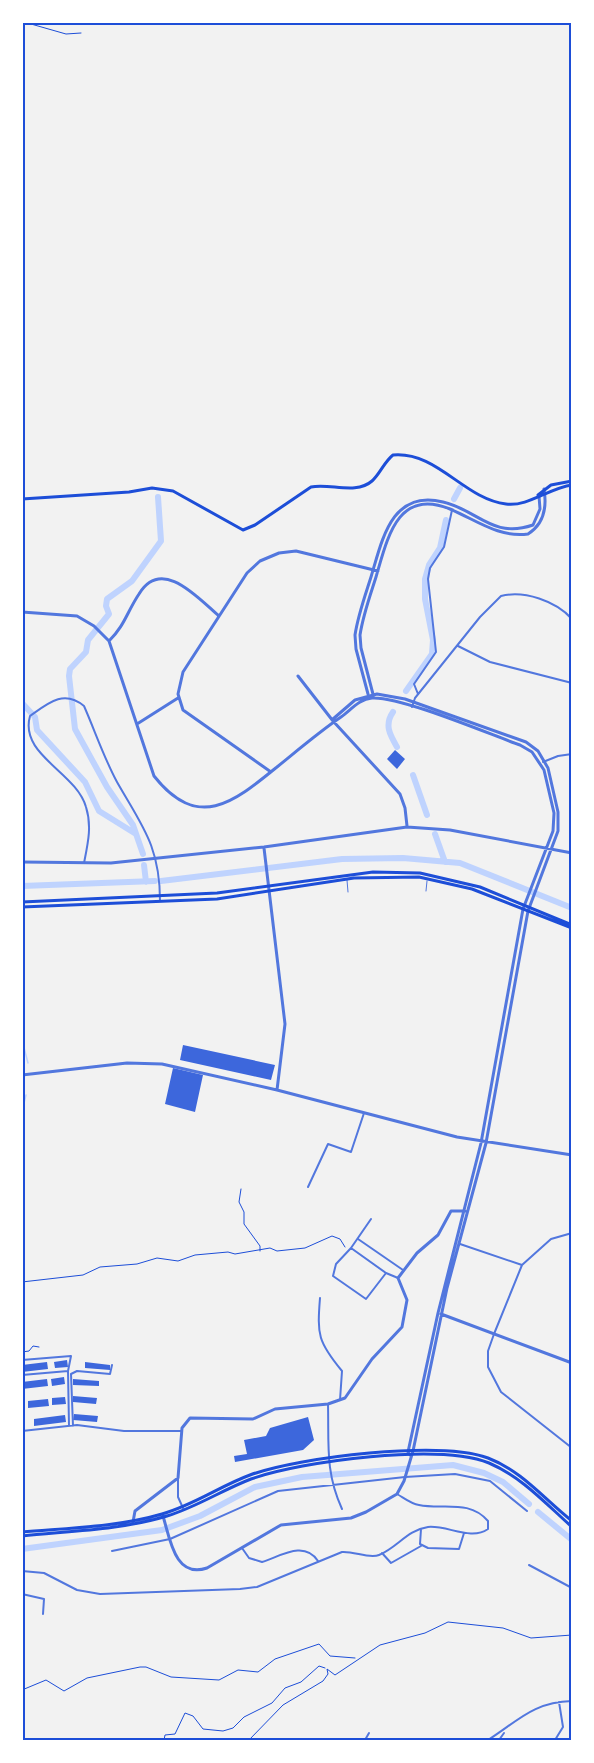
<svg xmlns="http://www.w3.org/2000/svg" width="594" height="1763" viewBox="0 0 594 1763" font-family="Literata,serif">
  <rect width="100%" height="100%" fill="#f2f2f2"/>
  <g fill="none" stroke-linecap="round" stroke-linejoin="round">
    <path stroke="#bfd3fe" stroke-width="1.5" d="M22,1040L28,1063
      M22,1111L26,1095"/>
    <path stroke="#bfd3fe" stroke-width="6" d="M454,499L460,488
      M406,691L432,654L433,640L425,599V579L429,565L440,548L446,520
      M22,703L35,717L37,730L85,782L99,811L136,834
      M393,712C384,725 390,735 397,747
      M413,775L427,815
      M435,834L445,862
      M143,854L133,825L107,787L75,729L69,676L70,669L86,652L88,640L109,614L106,606L107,599L132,581L161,541L158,497
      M144,865L146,882
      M161,881L342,859L403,858L460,863L572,908
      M22,886L155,881
      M538,1512L572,1540
      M22,1549L162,1530L200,1516L255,1487L302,1477L453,1465L484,1473L503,1482L529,1504"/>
  </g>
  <path fill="#3d67dc" d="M395,750L405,759L397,769L387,759Z
    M183,1045L275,1065L271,1080L180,1060Z
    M173,1068L203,1075L195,1112L165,1104Z
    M67,1360L68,1367L55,1368L54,1362Z
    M47,1362L48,1369L22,1372V1365Z
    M85,1362L110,1365V1370L85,1368Z
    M64,1377L65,1384L52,1386L51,1379Z
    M47,1379L48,1386L22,1389V1382Z
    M73,1379L99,1381V1386L73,1385Z
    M73,1396L97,1398L96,1404L73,1402Z
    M65,1397L66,1404L52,1405V1398Z
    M48,1399L49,1406L28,1408V1401Z
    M74,1414L98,1416L97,1422L73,1420Z
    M65,1415L66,1422L34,1426V1419Z
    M308,1417L314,1440L303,1450L235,1462L234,1456L247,1454L244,1440L266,1436L270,1428Z"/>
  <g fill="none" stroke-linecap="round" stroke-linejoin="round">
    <path stroke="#1d4ed8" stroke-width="1" d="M24,22L66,34L81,33
      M241,1189L239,1202L244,1212V1224L260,1246V1251
      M22,1282L83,1275L100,1267L137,1264L157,1258L178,1261L195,1255L228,1252L235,1254L270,1248L277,1251L305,1248L332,1236L340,1239L345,1247
      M22,1352L29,1351L33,1346L39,1347
      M22,1690L46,1680L64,1691L87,1678L140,1667H146L171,1677L219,1680L238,1670L258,1672L275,1659L319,1644L330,1656L355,1658
      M164,1740L165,1735L175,1734L185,1713L193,1716L203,1729L223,1731L233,1728L244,1717L272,1703L285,1688L301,1682L319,1666L325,1668
      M249,1740L283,1705L323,1681L328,1674L327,1669L335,1675L380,1645L425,1633L448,1622L503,1628L531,1638L572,1635"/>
    <path stroke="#5277de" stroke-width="1" d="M347,880L348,892
      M426,891L427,881"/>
    <path stroke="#5277de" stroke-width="2" d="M458,646L490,662L572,683
      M418,694L414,684L436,652L428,579L430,568L444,547L452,510
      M412,707L415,698L480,617L501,596C524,590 556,601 572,619
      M543,762L558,756L572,754
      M84,863C88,843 92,826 86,807C76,772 19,755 30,716C48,703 64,689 84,706C95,731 104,758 117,782C142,826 160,846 160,901
      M308,1187L328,1144L351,1152L364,1113
      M572,1233L551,1239L522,1265L494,1334L488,1351V1367L501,1392L572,1448
      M358,1239L403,1270
      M460,1244L522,1265
      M351,1248L371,1219
      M386,1273L366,1299L333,1276L336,1264L351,1248L386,1273L398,1278
      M320,1298C317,1335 318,1342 342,1371L340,1400
      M22,1360L71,1356L68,1371
      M22,1375L68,1371L69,1426
      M328,1404C329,1444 325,1472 342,1509
      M73,1426L71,1374L77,1371L110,1374L112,1365
      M22,1431L77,1425L124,1431H182
      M178,1479V1497L183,1508
      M421,1529L420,1544L428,1548L459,1549L464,1533
      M242,1548L249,1558L262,1562C281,1556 304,1540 318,1561
      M112,1551L170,1539L278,1491L405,1477L455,1474L490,1481L527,1511
      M382,1553L391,1563L421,1546
      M529,1565L572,1588
      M22,1571L44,1573L77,1590L100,1594L240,1589L257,1587L342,1552C354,1551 369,1559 379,1555C398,1547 407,1530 428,1527C447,1525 471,1541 488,1529V1521C469,1499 443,1510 419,1505C411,1504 404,1498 397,1494
      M22,1594L44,1599L43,1614
      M365,1740L369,1733
      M488,1740C518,1721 533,1702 572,1701
      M499,1740L504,1733
      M555,1740L563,1727L559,1702"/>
    <path stroke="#5277de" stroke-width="3" d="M22,612L77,616L94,626L109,641L154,776C198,832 234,802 277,767C298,750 319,732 341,717C351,710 359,699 372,698C400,696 489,734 520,745L532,752L544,770L554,813L553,831L523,909L481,1143L438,1313L408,1452L410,1455
      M109,641C125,625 127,612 139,594C162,556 199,599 219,616
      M298,676L333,721L400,794L405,808L407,826
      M368,694L356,649L355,635C358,615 365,596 371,577C382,541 391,489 443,502C478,510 492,539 533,525L540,509L539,496
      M374,698L361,648L360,635C363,615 370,596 376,577C387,540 397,487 450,509C476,520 499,538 528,534C544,524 547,507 544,489
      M137,724L178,698
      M271,772L183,710L178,694L183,672L247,573L260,561L279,553L296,551L378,571
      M264,848L285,1024L277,1090
      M22,862L111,863L264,847L407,827L450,830L572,853
      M22,1075L127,1063L162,1064L277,1090L457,1137L572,1155
      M441,1314L572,1363
      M163,1516C170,1539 175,1579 207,1568L281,1525L351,1518L366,1512L397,1494L404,1481L413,1451L447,1288L486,1143L528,911L558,831V812L548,768L538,751L526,742L405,699L377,694L355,700L333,719
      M133,1522L135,1511L178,1478L182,1428L190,1418L253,1419L275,1409L328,1404L345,1398L372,1359L402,1327L407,1300L398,1278L417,1253L438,1235L451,1211H465"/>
    <path stroke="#1d4ed8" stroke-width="3" d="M538,495L551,485L572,481
      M22,499L129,492L152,488L173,491L243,530L255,525L311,487C330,483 356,495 372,481C380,474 384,462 393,455C437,451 464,499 506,504C528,507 549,488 572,485
      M22,902L217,893L373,872L420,873L480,887L572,925
      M22,907L217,899L354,878L419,877L472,889L572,928
      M22,1532C68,1528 118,1527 162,1514C194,1505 220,1486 250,1475C299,1457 440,1440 488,1458C522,1471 544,1499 572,1521
      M22,1536C70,1531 121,1530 167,1516C197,1507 222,1490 251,1479C302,1461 439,1443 489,1463C522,1477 546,1504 572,1527"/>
  </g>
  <rect width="594" height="1763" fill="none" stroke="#ffffff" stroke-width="48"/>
  <rect x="24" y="24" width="546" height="1715" fill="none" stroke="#1d4ed8" stroke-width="2"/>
</svg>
